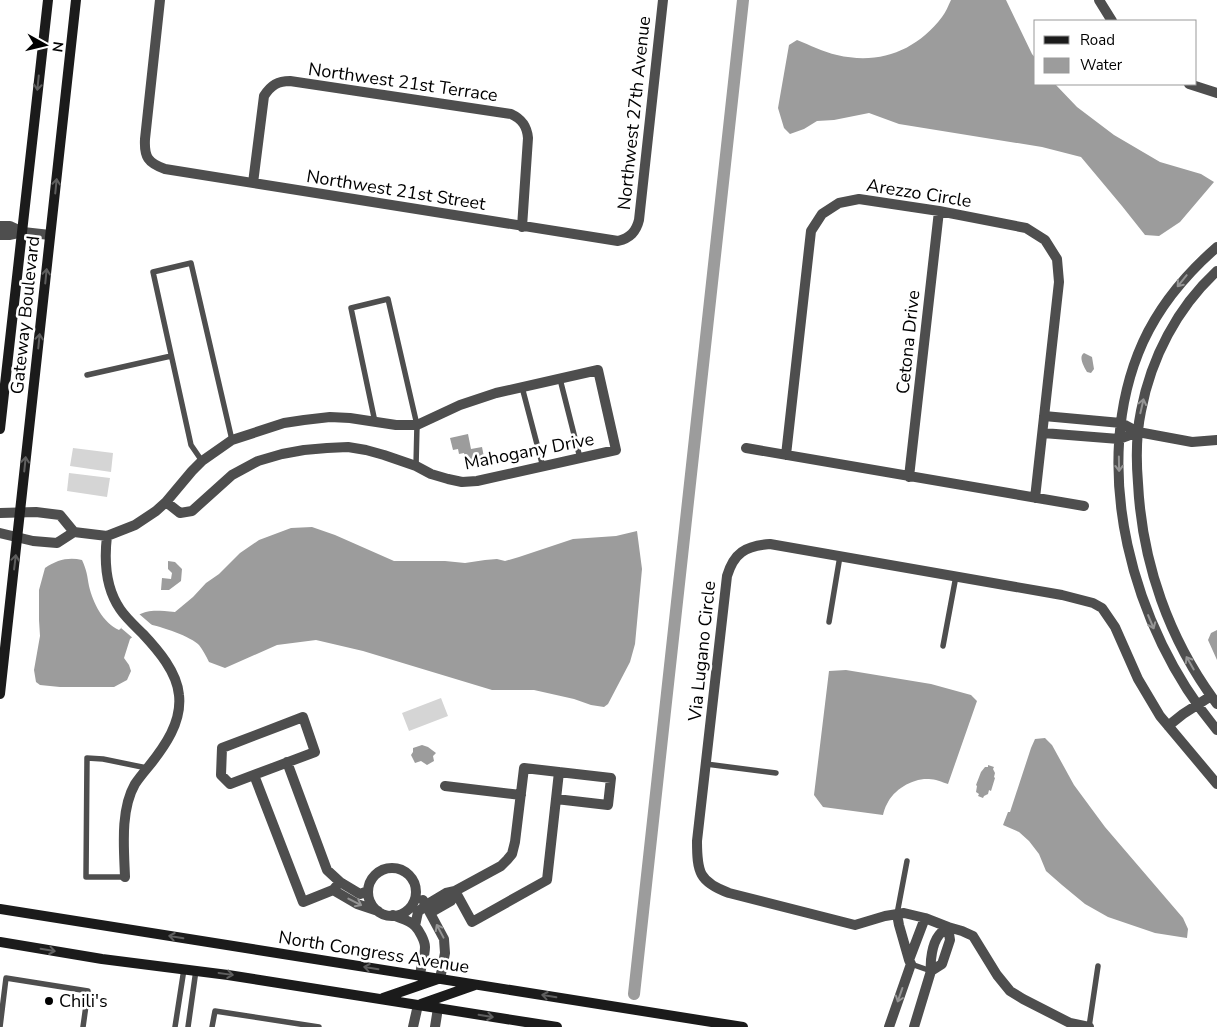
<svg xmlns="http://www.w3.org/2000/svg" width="1217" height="1027" viewBox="0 0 1217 1027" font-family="'Nunito Sans',sans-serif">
  <rect width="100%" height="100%" fill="#fff"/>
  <path fill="#d5d5d5" d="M73,448L113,453L111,472L70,466Z
    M69,473L110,478L107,497L67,491Z
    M441,698L448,716L409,731L402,713Z"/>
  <path fill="#9c9c9c" d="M951,0H1006L1032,54L1036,59V84H1055L1077,107L1114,135L1160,162L1201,174L1214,182L1180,222L1159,236L1145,235L1122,206L1081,157L1042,147L899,124L869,113L834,120L817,121L804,129L790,134L784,128L778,108L789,45L797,40C810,45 823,52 837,55C879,65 916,51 942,17C946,12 948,6 951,0Z
    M1084,353L1092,357L1094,369L1091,373L1087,372C1084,367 1078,357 1084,353Z
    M468,434L471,449L482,447L484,457L466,461L464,453L459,454L458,449L453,450L450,438Z
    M312,527L335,535L394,561H445L465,563L485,560L497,559L505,561L519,557L573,539L616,536L637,531L642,569L635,644L630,662L608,704L604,707L591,705L574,699L534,690H492L363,651L316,640L277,645L225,668L209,662C206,656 203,650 199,645C192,637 160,626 148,624L130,639L124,658L129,665L131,671L127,680L114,687H60L40,685L36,682L34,670L40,636L39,620V590L45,568C57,560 68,557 82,560C87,571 87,575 89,586C93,603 103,623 119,630C143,610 144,609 175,612L193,597L206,583L219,574L240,553L259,540L291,528Z
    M168,561L175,562L182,569L181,581L169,590H161L162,578L171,579L172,573L168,569Z
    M1217,630V660L1208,640L1211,633Z
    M846,670L931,684L971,695L977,701L948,784C942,782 935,779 929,779C913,778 894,789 887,804C885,807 884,811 883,815L823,807L814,795L829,671Z
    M1045,738L1052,745L1074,785L1105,827L1183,918L1188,929L1187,938L1155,933L1108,917L1085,904L1062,885L1046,871L1039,854L1029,841L1019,832L1003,825L1008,812H1010L1031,748L1035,739Z
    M422,745L428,747L436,753L433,756L434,761L427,765L421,761L415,763L411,755L413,752V748Z
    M988,765L994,767L993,769L995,773L994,777L995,778L991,791L989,790L988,794L984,796L983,798L978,796L979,794L976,792L977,786L976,785L981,772L985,767H988Z"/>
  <path fill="#fff" d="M138,613L153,626H149L134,639L121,628Z"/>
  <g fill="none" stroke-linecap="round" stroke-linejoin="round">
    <path stroke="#9c9c9c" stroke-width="12" d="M634,994L743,0"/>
    <path stroke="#4e4e4e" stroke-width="5.5" d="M87,375L171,356
      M560,379L580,458
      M522,387L543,467
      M375,422L351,308L388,299L417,425L416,466
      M202,461L191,445L153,272L191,263L232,440
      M829,622L840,556
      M943,646L956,576
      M706,764L776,773
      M125,877H86L87,758L103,759L147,768
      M897,914L907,861
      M911,964L931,971
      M0,1027L6,978L88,991L83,1027
      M175,1027L184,969
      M188,1027L196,970
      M212,1027L215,1011L319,1027
      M1089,1027L1098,966"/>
    <path stroke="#4e4e4e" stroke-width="10" d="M160,0L145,139C144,157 148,163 165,169L618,241C630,238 636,232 639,220L663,0
      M1099,0L1112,21
      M1189,84L1217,93
      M253,183L264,96C271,85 278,81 290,81L511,114C522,119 527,126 528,138L522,227
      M0,226H10L23,232L50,235
      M0,235H9L23,232
      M1217,247C1186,274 1160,305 1143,342C1087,466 1133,630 1217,730
      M1217,271C1177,308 1151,358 1141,411C1136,435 1136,459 1138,483C1142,563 1169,640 1217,704
      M1044,416L1121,423L1138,432L1192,442L1217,440
      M1043,433L1119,439L1138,432
      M746,448L1084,506
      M786,455L811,231L822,214L839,203L859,199L939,211L1026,228L1045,240L1057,259L1059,282L1035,498
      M909,477L939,211
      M0,513L36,512L60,515L74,532
      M0,533L33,541L57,543L74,532L107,536L135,525L156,511L166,502L180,513L192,511L232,475L258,461L282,454L304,450L327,448L348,447L366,450L384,455L416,466L431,474L448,479L462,482L477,481L616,450L598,370L496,393L460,405L417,425H396L350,418L330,417L304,420L284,423L232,440L202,461L192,471L166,502
      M107,536C104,561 105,587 120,609C126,618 135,626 143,634C158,650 177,672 179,695C182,722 165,746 149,766C144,772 139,778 135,784C120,810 124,849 125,877
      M303,717L315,752L230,784L221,775L222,748Z
      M1168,726L1183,714L1211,696
      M287,762L327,870L340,882L360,894L368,891
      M254,775L303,902L333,890L340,882
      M445,786L521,795
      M556,799L559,772
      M368 892a24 24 0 1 1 48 0a24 24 0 1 1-48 0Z
      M333,890L357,904L378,911
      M423,900L444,939L445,953L440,979
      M430,913L451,901L455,891
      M897,914L899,925L909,960
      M393,915C399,918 410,920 415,926C419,930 425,941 425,947C425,956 421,966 420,975
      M415,926L418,912L426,905L446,893L455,891L501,866L507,860L512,854L515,842L524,768L611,778L608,805L556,799L547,880L472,922L455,891
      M931,971C930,961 932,944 939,935C941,932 945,930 948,927
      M889,1027L911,964L909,960L925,918
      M914,1027L931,971L942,964L950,940L948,927
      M1089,1027L1070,1023L1023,999L1010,991L997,975L973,936L962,931L948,927L925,918L904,913L885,916L855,925L729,893C699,882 697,872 697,841L727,576C734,553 745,546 770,544L1062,595L1093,603L1102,608L1115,627L1138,679L1160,716L1217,784"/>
    <path stroke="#4e4e4e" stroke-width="10" d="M413,1027L418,1005
      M435,1027L438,1008"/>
    <path stroke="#1b1b1b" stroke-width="10" d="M0,429L48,0
      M0,694L76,0
      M0,909L743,1027
      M0,942L102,959L228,975L557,1027
      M383,998L438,979
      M421,1004L475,985"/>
  </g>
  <defs><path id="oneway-shaft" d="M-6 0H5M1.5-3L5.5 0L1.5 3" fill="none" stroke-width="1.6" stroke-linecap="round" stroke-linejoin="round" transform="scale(1.25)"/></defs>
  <g stroke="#5f5f5f">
    <use href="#oneway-shaft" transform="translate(38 83) rotate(96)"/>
    <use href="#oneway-shaft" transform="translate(56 186) rotate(-84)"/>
    <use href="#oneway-shaft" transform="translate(46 276) rotate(-84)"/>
    <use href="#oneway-shaft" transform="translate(39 341) rotate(-84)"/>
    <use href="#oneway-shaft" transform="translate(25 464) rotate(-84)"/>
    <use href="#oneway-shaft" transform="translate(15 562) rotate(-83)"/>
    <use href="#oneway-shaft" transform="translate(176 937) rotate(-171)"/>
    <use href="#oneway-shaft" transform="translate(48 950) rotate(9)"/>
    <use href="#oneway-shaft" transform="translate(371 968) rotate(-171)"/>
    <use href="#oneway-shaft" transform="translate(226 974) rotate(8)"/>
    <use href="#oneway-shaft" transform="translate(549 996) rotate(-171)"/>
    <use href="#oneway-shaft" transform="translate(486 1016) rotate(9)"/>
  </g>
  <g stroke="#959595">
    <use href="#oneway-shaft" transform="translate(1182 281) rotate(129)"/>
    <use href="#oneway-shaft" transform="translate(1142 406) rotate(-77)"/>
    <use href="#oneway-shaft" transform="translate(1119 464) rotate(89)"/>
    <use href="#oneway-shaft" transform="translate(1151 622) rotate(67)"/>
    <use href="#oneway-shaft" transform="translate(1190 663) rotate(-120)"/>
    <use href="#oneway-shaft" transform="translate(355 902) rotate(27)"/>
    <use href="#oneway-shaft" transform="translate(440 931) rotate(-118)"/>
    <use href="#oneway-shaft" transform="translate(900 995) rotate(109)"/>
  </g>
  <circle fill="#000" stroke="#fff" stroke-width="2" cx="49" cy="1001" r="5"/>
  <g text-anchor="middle" stroke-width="5" stroke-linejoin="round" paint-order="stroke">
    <g font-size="18" fill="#000" stroke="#fff">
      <text transform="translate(403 82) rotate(8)" y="6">Northwest 21st Terrace</text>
      <text transform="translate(634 113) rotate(-84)" y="6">Northwest 27th Avenue</text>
      <text transform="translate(396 190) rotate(9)" y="6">Northwest 21st Street</text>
      <text transform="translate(919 193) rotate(9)" y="6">Arezzo Circle</text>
      <text transform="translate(25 315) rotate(-84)" y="6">Gateway Boulevard</text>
      <text transform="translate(908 342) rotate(-84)" y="6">Cetona Drive</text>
      <text transform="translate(529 451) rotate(-11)" y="6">Mahogany Drive</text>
      <text transform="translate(702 651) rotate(-84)" y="6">Via Lugano Circle</text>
      <text transform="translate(374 952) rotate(9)" y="6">North Congress Avenue</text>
    </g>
    <g font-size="18" fill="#000" stroke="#fff" text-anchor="start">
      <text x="59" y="1007">Chili's</text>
    </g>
  </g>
  <rect x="1034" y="20" width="162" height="65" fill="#ffffff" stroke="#999999"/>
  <rect x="1044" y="36" width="25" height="8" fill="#1b1b1b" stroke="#999999"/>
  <text x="1080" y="45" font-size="15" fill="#000000">Road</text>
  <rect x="1044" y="58" width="25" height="15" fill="#9c9c9c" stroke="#999999"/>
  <text x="1080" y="70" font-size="15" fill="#000000">Water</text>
  <g transform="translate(45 45) rotate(98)" stroke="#ffffff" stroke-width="4" paint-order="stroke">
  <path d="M0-4L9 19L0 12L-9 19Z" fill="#000000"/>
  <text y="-8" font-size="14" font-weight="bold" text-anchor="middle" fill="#000000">N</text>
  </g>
</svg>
